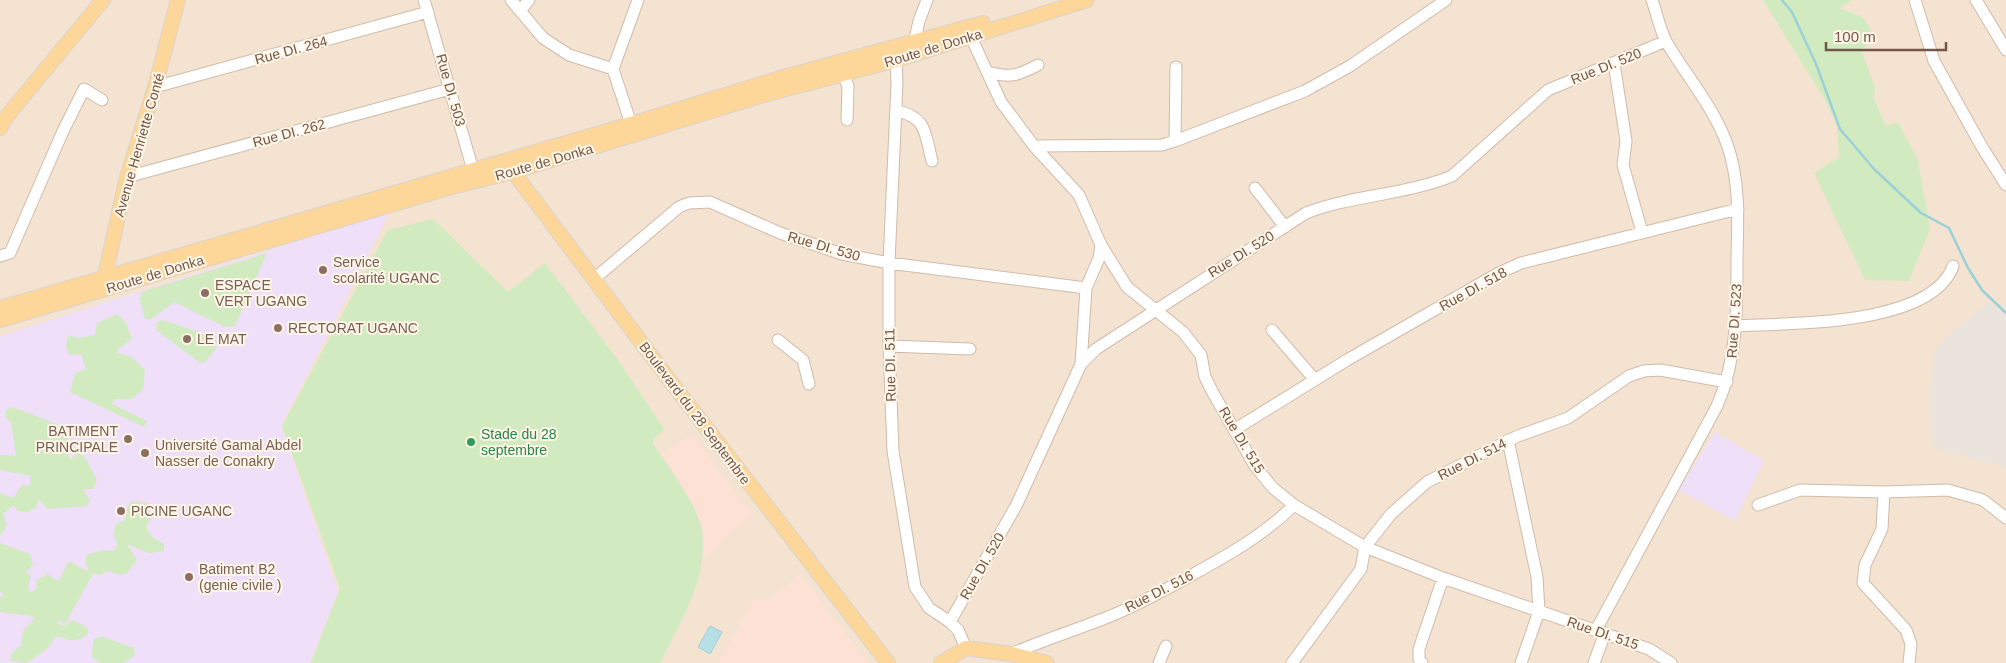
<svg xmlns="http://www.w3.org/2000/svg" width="2006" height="663" viewBox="0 0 2006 663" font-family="Arial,sans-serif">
  <rect width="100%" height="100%" fill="#fdf2e2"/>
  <path fill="#f4e3d0" d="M0,0H2006V663H0Z"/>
  <path fill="#fde1d5" d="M693,434L751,515L703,558V528L687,493L661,454Z
    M800,574L868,663H718L754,600H770Z"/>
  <path fill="#ebe4dd" d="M1990,301L2006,316V467L1933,448L1931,400L1934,352L1948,336Z"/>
  <path fill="#efdff9" d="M390,212L281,426L338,591L310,663H0V336Z
    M1715,432L1764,461L1735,521L1679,490Z"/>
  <path fill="#d2eac0" d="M1763,0H1853L1839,8L1863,17L1876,39L1861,49L1875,88L1874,99L1886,126L1898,122L1918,161L1930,229L1909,281L1865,280L1814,173L1839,157L1837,128L1827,103Z
    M433,219L508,292L545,263L618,360L664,429L653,440V444C666,463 699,508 702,530C708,579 681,621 660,663H311L340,588L282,426L388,230Z
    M267,253L235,326L225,327L174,302L150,320L145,319L139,298L142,297L141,292Z
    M117,314L126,323L132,339L117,350V353L132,357L145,370L143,389L132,399H115L112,404L147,421L144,427L70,392L75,373L86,369L81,354L69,355L66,347L68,335L78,338L95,335L97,323Z
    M163,320L213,337L217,341L215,350L204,363L199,362L156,330L157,322Z
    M12,407L57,424L68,437L69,460L78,453L85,457L97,480L93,489H83L90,501L87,506L47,509L39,499L36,508L28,512L17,511L14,505L3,514L7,525L0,537V493L13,498L22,485L30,486L31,476L0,470V455L16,456L11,422L6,418V410Z
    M131,501L148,503L151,518L146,527L152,537L164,544V551L149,553L127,544L137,560L126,574H116L108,571L100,575L91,572L93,574L65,624L58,620V623L63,626L72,620L85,626L89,632C79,644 69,640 56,636L48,648L27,663L10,661L12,653L21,645L23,631L35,618C24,613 12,615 0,612V598L4,594L0,592V543L30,554L33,565L25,573L31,575L28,586L30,592L35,591L37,580L47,574L58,581L69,561L89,572L86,564V555L100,551L115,550L117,543L113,534L116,524L126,520L125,512Z
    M103,637L134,648L135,655L124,663H100L92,657L93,642L95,638Z"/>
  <path fill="#b6e0e6" stroke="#9cd0d8" d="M710,626L722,632L710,654L698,647Z"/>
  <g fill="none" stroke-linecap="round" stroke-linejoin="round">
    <path stroke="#9cd0d8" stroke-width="2.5" d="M1782,0L1792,12L1816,64L1840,129L1874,169L1921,213L1949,228L1968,268L1982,290L2006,313"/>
    <g stroke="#d0bbab" stroke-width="13">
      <path id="minor" d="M424,0L475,177
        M511,0L543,38L569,55L613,69
        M1915,0L1934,61L1982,147L2006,185
        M1976,0L2006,50
        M520,11L529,0
        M971,37L1001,102L1034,146L1079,195L1101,245L1127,287L1183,332L1201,355L1205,377L1213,393L1255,466L1273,488L1294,505L1365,547L1443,578L1649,649L1671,663
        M914,43L919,21L927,0
        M896,60L897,83L889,263V346L893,451L915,587L929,608L950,622L958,630L966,648
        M1614,63L1626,141L1623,165L1642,232
        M987,72C1010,78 1017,76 1038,65
        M843,75L848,86L847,120
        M155,87L428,12
        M897,111C927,117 925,134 932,161
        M631,124L613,69L638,0
        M1175,141L1176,67
        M1034,146L1162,145L1175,141L1305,91L1350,66L1446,0
        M127,177L450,89
        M1255,188L1285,227
        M0,256L10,253L63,131L84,89L102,100
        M594,279L679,207L689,203L710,202L780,233L842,254L889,263L1086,288
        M1736,326C1791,323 1932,326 1953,266
        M1272,330L1315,380
        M778,340L803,360L809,384
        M889,346L970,349
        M1081,364L1086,288L1099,258L1101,245
        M1234,430L1347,360L1497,274L1521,263L1738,209
        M1508,440L1537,577L1539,611L1521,663
        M1884,492L1882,529L1865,565L1863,583L1906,630L1911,644L1909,663
        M1758,505L1800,490L1884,492L1948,490L1983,500L2006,518
        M950,622L1017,504L1081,364L1096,349L1306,213C1353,195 1405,195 1452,176L1548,90L1666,41
        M1596,630L1717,406C1738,357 1737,308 1737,257C1738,218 1740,181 1727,144C1713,106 1687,77 1667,43C1660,31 1657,14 1652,0
        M1011,654C1043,640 1076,630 1108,617C1136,606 1163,591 1190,576C1228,555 1264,535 1294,505
        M1159,663L1166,646
        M1292,663L1361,569L1365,547L1391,514L1427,482L1518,436L1568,418L1629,376L1644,371L1660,370L1727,382
        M1422,663L1419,659V649L1443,578
        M1594,663L1605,633"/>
    </g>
    <g stroke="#dbd3cf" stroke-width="16">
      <path id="major" d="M0,128L7,116L103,0
        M508,165L671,382L888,663
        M103,284L127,177L155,87L178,0
        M0,308L631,124L787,76L983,23
        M0,320L448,188L512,172L760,96L896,60L1087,0
        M941,663L966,648L1011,654L1047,663"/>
    </g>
    <use href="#minor" stroke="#fff" stroke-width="11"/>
    <use href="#major" stroke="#fdd699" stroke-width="14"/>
  </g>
  <g fill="#8d6e63" stroke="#fff6e8" stroke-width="2">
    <circle cx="323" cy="270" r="5"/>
    <circle cx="205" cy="293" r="5"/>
    <circle cx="278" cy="328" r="5"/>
    <circle cx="187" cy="339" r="5"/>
    <circle cx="128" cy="439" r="5"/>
    <circle cx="145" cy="453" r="5"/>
    <circle cx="121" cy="511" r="5"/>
    <circle cx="189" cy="577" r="5"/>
  </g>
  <circle fill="#2e9e5b" stroke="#fff6e8" stroke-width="2" cx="471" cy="442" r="5"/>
  <g text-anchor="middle" stroke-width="4" stroke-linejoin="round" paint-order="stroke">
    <g font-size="14" fill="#745748" stroke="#fff6e8">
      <text transform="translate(933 48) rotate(-17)" y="5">Route de Donka</text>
      <text transform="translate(291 50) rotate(-15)" y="5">Rue DI. 264</text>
      <text transform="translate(1606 66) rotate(-22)" y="5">Rue DI. 520</text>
      <text transform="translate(451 90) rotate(74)" y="5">Rue DI. 503</text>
      <text transform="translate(289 133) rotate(-15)" y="5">Rue DI. 262</text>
      <text transform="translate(139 145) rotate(-74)" y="5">Avenue Henriette Conté</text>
      <text transform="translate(544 162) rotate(-16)" y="5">Route de Donka</text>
      <text transform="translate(824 246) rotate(16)" y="5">Rue DI. 530</text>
      <text transform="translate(1241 254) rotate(-32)" y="5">Rue DI. 520</text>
      <text transform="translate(155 274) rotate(-17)" y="5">Route de Donka</text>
      <text transform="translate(1473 289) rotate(-29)" y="5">Rue DI. 518</text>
      <text transform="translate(1734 321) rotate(-86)" y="5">Rue DI. 523</text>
      <text transform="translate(890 365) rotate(-91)" y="5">Rue DI. 511</text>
      <text transform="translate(695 413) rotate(53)" y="5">Boulevard du 28 Septembre</text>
      <text transform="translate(1242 440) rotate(59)" y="5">Rue DI. 515</text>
      <text transform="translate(1472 459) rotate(-27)" y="5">Rue DI. 514</text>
      <text transform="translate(982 566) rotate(-60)" y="5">Rue DI. 520</text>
      <text transform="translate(1159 591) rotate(-27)" y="5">Rue DI. 516</text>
      <text transform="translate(1603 633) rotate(19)" y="5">Rue DI. 515</text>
    </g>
    <g font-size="14" fill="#785e54" stroke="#fff6e8" text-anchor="start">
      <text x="333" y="267">Service<tspan x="333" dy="16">scolarité UGANC</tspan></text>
      <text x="215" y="290">ESPACE<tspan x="215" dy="16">VERT UGANG</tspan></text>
      <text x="288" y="333">RECTORAT UGANC</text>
      <text x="197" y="344">LE MAT</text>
      <text x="118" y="436" text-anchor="end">BATIMENT<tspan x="118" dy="16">PRINCIPALE</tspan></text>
      <text x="155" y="450">Université Gamal Abdel<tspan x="155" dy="16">Nasser de Conakry</tspan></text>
      <text x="131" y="516">PICINE UGANC</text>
      <text x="199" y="574">Batiment B2<tspan x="199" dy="16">(genie civile )</tspan></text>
    </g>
    <g font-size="14" fill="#27864d" stroke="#fff6e8" text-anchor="start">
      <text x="481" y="439">Stade du 28<tspan x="481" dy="16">septembre</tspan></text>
    </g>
  </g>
  <path d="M1826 42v8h120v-8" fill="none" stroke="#745748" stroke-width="2.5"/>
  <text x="1834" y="42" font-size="15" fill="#745748" stroke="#fff6e8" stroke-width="4" paint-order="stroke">100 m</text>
</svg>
